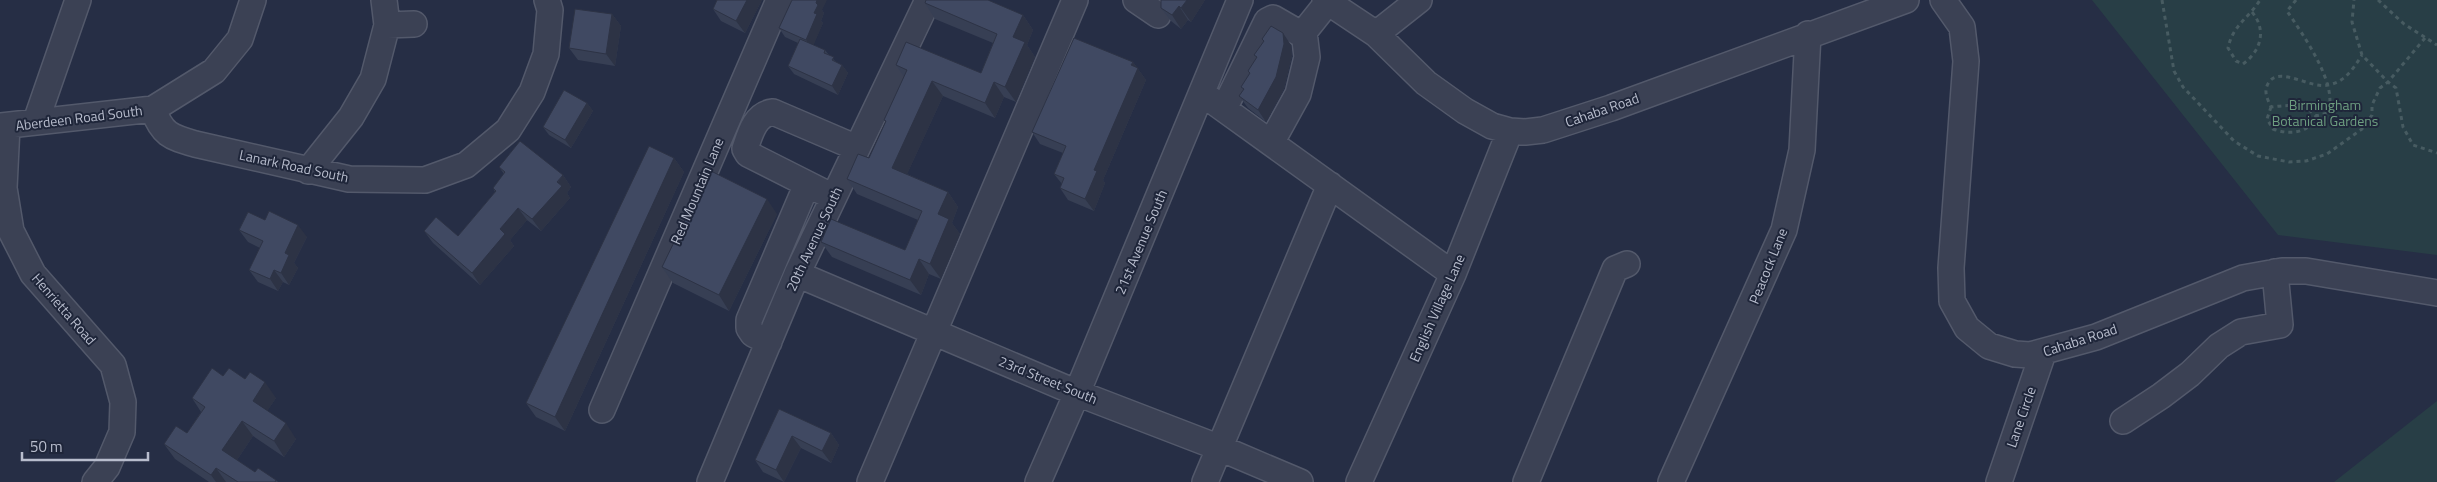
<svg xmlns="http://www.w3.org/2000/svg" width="2437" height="482" viewBox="0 0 2437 482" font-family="'Titillium Web',sans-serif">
  <rect width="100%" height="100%" fill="#262e45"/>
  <path fill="#283e46" d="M2092,0H2437V255L2278,235Z
    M2437,401V482H2334Z"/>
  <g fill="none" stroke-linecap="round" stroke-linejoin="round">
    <g stroke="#53596b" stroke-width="28">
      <path id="minor" d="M1136,0L1158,15
        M1325,0L1376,34L1426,83L1465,111L1492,126L1510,131L1525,132L1543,130L1611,108L1906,0
        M1943,0L1962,27L1966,61L1951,268L1952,301L1967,328L1989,346L2015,354L2030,355L2096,337L2243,278L2282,271H2306L2437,293
        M387,25L414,24
        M1376,34L1419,0
        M1203,94L1453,274
        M153,109C162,134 170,137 195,144L349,179L425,180L466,165L508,130L532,92L546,54L550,10L547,0
        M1224,109L1267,21L1273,18L1299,33L1304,32L1328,2
        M36,121L78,0
        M0,126L153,109L214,71L240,39L253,0
        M7,126L4,188L11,231L33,274L113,365L123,402L122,432L107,467L95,482
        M1271,143L1298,94L1307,57L1304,32
        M308,171L351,117L373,79L387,25L384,0
        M833,197L748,154L745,149C750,134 755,114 773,112L857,148
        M797,274L1077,393L1220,448L1300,482
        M769,342L753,334L749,328V320L807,184
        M602,410L779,0
        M2123,421L2161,396L2190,374L2219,346L2241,332L2280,325L2275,272
        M710,482L797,274L928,0
        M870,482L1075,0
        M1038,482L1077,393L1240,0
        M1205,482L1330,185
        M1359,482L1453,274L1510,131
        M1526,482L1615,269L1627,264
        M1671,482L1784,230L1802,150L1808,34
        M1999,482L2043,353"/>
    </g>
    <path stroke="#475b61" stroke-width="3" stroke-dasharray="4 4" stroke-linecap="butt" d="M2162,0L2174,71L2183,87L2234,141L2258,156L2289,162L2306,161L2327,154L2362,129L2372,115V105L2380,88L2388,82L2362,55L2352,22L2354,0
      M2296,0L2287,11C2301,32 2341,87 2327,113L2316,116
      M2378,0L2404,24L2437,45
      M2252,12C2267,30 2261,51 2243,64L2236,61L2228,48C2233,25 2248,19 2260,0
      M2425,38L2388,82L2396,88L2403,127L2413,145L2437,153
      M2271,107L2267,119L2273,129C2289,135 2309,134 2316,116C2304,103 2288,105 2271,107C2267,98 2263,91 2269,82C2280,66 2310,89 2328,85C2345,82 2353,69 2362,55"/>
    <use href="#minor" stroke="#3b4154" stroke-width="25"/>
  </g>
  <path fill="#373f54" d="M762,0L745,33L721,21L713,9Z
    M1161,0H1205L1191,22L1188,20L1181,29L1171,21L1161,8Z
    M925,3L1023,15L1033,30L1027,45L1035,57L1016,102L1004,97L995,118L943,96L907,174L948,192L958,207L952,223L960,234L941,279L929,274L921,295L832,257L821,242L905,250L918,220L857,194L847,179L869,158L886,122L884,120L904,77L896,65L981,73L993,43L935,19Z
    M822,10L824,13L821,21L823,23L813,45L825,50L829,55L837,63L842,65L848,73L838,95L794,74L788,66L798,43L785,37L779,28Z
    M612,14L621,26L615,66L578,60L569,48Z
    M1262,39L1291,45L1292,56L1284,89L1266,122L1248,108L1239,96L1243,90L1241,87L1249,73L1248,71L1257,58L1254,55L1264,42Z
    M1133,62L1146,80L1103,180L1105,183L1094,211L1068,200L1060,188L1062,184L1054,174L1063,153L1040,144L1032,132Z
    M587,103L593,111L571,148L549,135L543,127Z
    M674,158L684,172L565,431L536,417L526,403Z
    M499,167L563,175L571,187L567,193L570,198L541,231L527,220L510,240L514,246L480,285L433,243L424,231L458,236L495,192L493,188L504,174Z
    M777,214L729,311L673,283L662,267Z
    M265,220L307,237L294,263L298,268L289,285L283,282L278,291L258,282L249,270L260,248L248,242L239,230Z
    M223,376L276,398L267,411L296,439L284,457L253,436L237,460L255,472L276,480L278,482H209L175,459L164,444L187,433L201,412L192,398Z
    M779,409L831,433L839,445L831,463L801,448L784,482L763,472L755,460Z"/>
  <path fill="#2d3345" d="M747,0H762L745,33L736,21Z
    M817,0H827L822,10L824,13L821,21L823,23L812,49L806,40L814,13L816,3Z
    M1187,0H1205L1191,22L1181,8Z
    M1179,6L1188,20L1181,29L1172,15Z
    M612,14L621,26L615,66L606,54Z
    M1023,15L1033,30L1027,45L1035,57L1016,102L1005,87L1013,37Z
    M1283,33L1291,45L1292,56L1284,89L1266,122L1258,110Z
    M1133,62L1146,80L1103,180L1105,183L1094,211L1085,199L1094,170Z
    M842,65L848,73L838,95L832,86Z
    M932,81L943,96L903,183L892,168Z
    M994,82L1004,97L995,118L985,103Z
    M587,103L593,111L571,148L565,140Z
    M674,158L684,172L565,431L555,417Z
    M563,175L571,187L567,193L570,198L541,231L532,219Z
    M948,192L958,207L952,223L960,234L941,279L930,264L938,214Z
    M767,199L777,214L729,311L719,295Z
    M518,208L527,220L510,240L514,246L480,285L472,273L500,229Z
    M298,225L307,237L294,263L298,268L289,285L281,273L285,253Z
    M919,259L929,274L921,295L910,280Z
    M274,270L283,282L278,291L270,279Z
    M265,382L276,398L264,416L253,401Z
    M242,421L253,436L233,466L222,450Z
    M286,423L296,439L284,457L274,441Z
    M831,433L839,445L831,463L822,451Z
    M792,436L801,448L784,482L776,470Z
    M216,468L226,482H216L211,475Z"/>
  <path fill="#404962" stroke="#2d3345" d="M717,0H747L736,21L713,9Z
    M792,0H817L816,3L818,5L814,13L817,14L806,40L779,28Z
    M926,0H988L1023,15L1013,37L1025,42L1005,87L994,82L985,103L932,81L892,168L948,192L938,214L949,219L930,264L919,259L910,280L821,242L831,219L905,250L922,211L847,179L858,154L869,158L886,121L884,120L907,70L896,65L906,42L981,73L997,34L925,3Z
    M1161,0H1187L1181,8L1179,6L1172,15L1161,8Z
    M575,9L612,14L606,54L569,48Z
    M1271,26L1283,33L1284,44L1276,77L1258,110L1239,96L1244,89L1241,87L1250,73L1248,71L1257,57L1254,55L1264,41L1262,39Z
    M1074,38L1133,62L1131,65L1138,68L1094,170L1097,171L1085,199L1060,188L1064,178L1054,174L1066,146L1032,132Z
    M800,39L825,50L824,53L834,57L832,60L842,65L832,86L788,66Z
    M564,90L587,103L565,140L543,127Z
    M520,141L563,175L557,182L562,186L532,219L518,208L500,229L505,234L472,273L424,231L436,217L458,236L496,191L493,188L505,172L499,167Z
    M649,146L674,158L555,417L526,403Z
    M709,170L767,199L719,295L662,267Z
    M269,211L298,225L285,253L289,255L281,273L274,270L270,279L249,270L263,241L239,230L248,212L265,220Z
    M212,368L223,376L229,368L245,379L250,372L265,382L253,401L286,423L274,441L242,421L222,450L255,472L258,468L276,480L275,482H238L216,468L211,475L164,444L176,426L187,433L205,407L192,398Z
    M779,409L831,433L822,451L792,436L776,470L755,460Z"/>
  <g text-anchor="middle" stroke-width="4" stroke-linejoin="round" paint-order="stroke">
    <g font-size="14" fill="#6e9f81" stroke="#1f263a">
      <text x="2325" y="110">Birmingham<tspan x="2325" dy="16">Botanical Gardens</tspan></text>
    </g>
    <g font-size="14" fill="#b8bdcd" stroke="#1f263a">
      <text transform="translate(1602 110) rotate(-19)" y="5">Cahaba Road</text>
      <text transform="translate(79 118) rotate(-7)" y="5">Aberdeen Road South</text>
      <text transform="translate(294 166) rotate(12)" y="5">Lanark Road South</text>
      <text transform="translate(697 191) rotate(-67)" y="5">Red Mountain Lane</text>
      <text transform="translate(814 239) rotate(-65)" y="5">20th Avenue South</text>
      <text transform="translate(1141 242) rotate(-67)" y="5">21st Avenue South</text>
      <text transform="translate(1768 266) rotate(-68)" y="5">Peacock Lane</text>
      <text transform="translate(1437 308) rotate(-66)" y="5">English Village Lane</text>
      <text transform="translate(64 309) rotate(49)" y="5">Henrietta Road</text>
      <text transform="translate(2080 340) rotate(-18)" y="5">Cahaba Road</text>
      <text transform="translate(1048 380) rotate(22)" y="5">23rd Street South</text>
      <text transform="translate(2021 417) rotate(-71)" y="5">Lane Circle</text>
    </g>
  </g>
  <path d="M22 452v8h126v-8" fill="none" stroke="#b8bdcd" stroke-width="2.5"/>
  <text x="30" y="452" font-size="15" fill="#b8bdcd" stroke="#1f263a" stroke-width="4" paint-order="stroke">50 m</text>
</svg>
